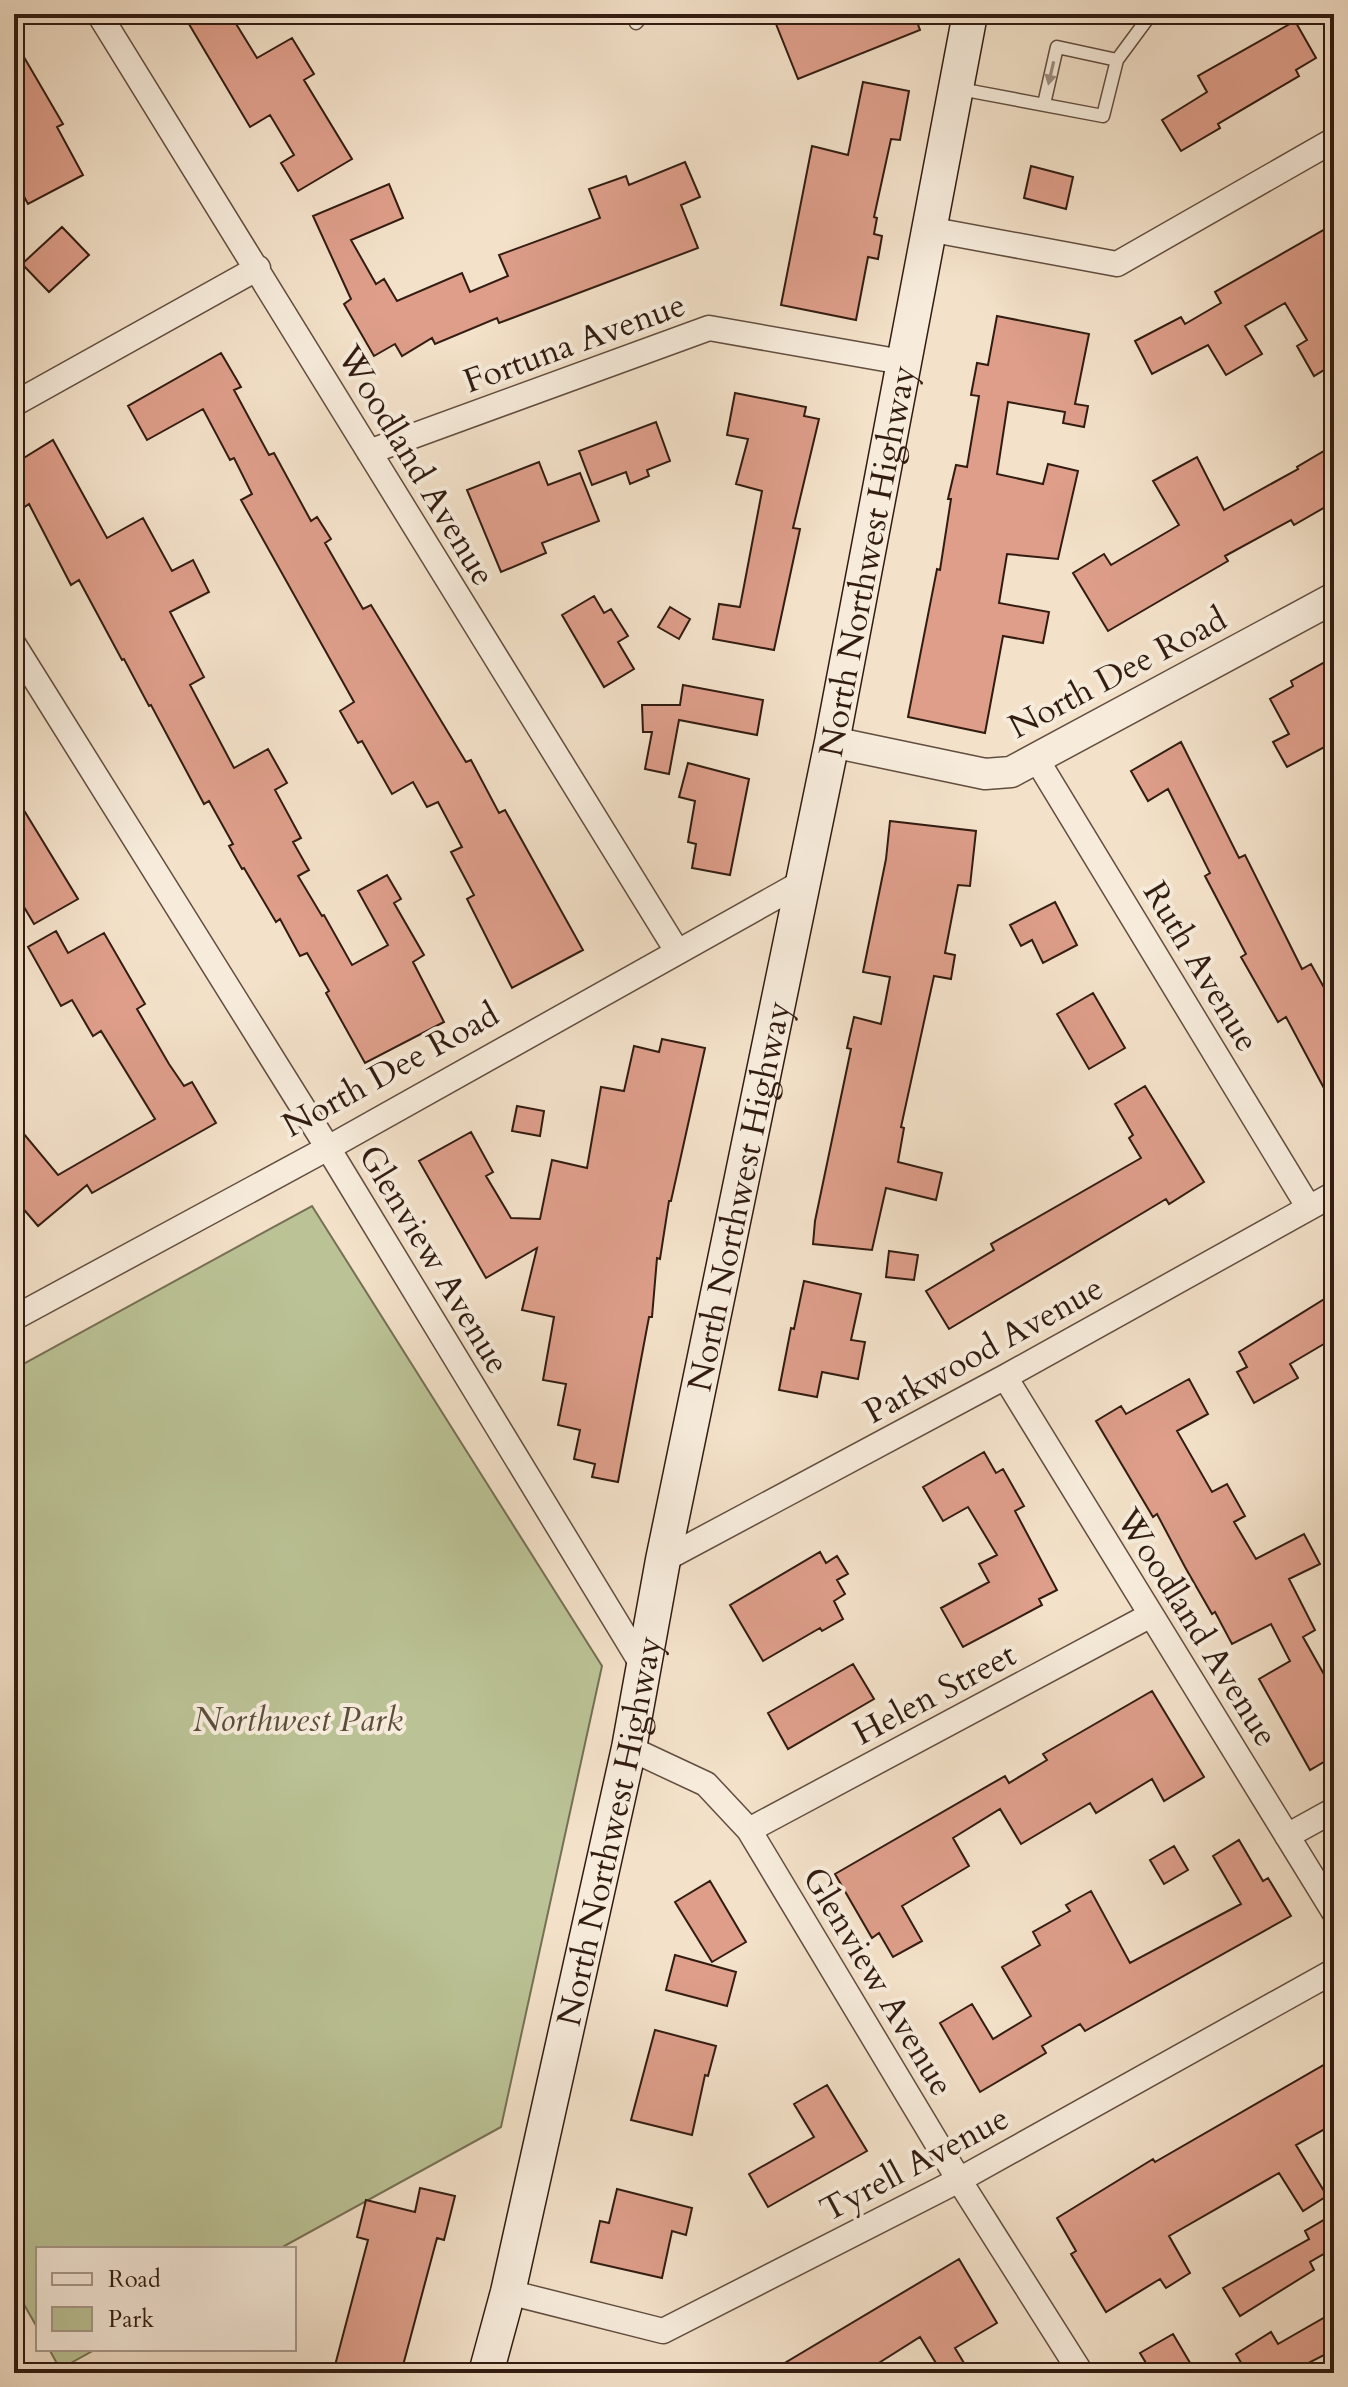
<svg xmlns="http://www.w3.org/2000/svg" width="1348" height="2387" viewBox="0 0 1348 2387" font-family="Cardo,serif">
  <rect width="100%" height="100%" fill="#f3e1c9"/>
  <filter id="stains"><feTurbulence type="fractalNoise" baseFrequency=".0025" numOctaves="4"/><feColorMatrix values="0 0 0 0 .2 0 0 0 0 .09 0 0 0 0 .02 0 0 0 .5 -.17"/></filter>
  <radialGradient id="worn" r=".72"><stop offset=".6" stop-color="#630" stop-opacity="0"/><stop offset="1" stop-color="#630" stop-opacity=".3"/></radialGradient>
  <path fill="#bbc396" stroke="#767054" stroke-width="2" d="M312,1206L602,1666L501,2127L279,2249H38V2329L14,2287V1369Z
    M49,2349H96L60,2369Z"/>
  <path fill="#de9e8a" stroke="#321c11" stroke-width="2" d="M183,14H230L257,58L292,38L314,74L304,80L352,159L298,191L281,163L294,155L270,115L250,127Z
    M772,14H815L819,24L844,14H914L920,30L798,79Z
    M1295,21L1316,58L1296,70L1299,76L1218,124L1220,128L1181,151L1162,120L1207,92L1198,76Z
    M14,40L63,124L57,127L83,175L28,204L14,178Z
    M863,82L909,91L900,140L891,139L874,217L877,218L874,234L882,236L878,259L868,257L856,320L781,305L812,146L848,155Z
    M685,162L700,197L681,205L698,248L499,323L497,318L435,344L432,338L402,356L395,344L374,356L344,304L351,299L313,216L389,184L403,218L351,240L376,284L384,279L397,301L462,273L470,292L508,276L499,255L600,218L589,189L626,176L629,185Z
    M1031,166L1073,177L1066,209L1024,198Z
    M1334,224V364L1314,376L1297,346L1307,340L1285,303L1245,326L1262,354L1226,375L1208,345L1152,374L1135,341L1181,317L1185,324L1221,303L1215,292Z
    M62,227L89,255L49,292L22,264Z
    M997,316L1089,334L1075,404L1088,406L1084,427L1063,423L1065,412L1008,402L997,474L1043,484L1048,464L1078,471L1058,559L1007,554L999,603L1049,612L1043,643L1003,636L985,733L908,717L937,569L940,570L951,499H948L956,465L967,467L979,396L971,395L977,363L988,365Z
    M221,353L241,387L234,390L269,455L274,453L311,521L317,517L331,539L325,543L363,609L371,605L466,762L471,760L499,813L505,810L583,950L512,988L467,899L474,895L451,852L462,847L438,802L427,807L413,782L392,794L362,741L358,743L340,711L354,702L241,500L252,494L234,458L230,460L203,409L147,440L128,406Z
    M735,393L806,407L804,416L819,419L793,528L800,529L774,650L713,639L719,604L740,607L762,491L736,484L748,439L727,435Z
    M656,422L670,461L647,470L649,476L630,484L626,472L592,485L579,451Z
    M53,440L107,538L143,518L172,571L193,560L209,592L170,612L204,677L190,685L234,768L268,749L287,783L275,790L301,838L293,842L309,870L298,876L322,916L324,915L352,965L388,945L358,891L387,875L401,899L394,903L424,955L413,962L444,1022L365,1063L326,993L329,991L307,953L300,956L280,919L276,922L244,868L242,869L229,846L233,844L209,801L204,804L151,705L149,706L124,659L122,660L79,580L71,585L29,504L23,508L14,493V464Z
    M1334,445V502L1294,525L1291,520L1225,556L1228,561L1108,631L1073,573L1104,554L1111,565L1179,525L1153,481L1197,457L1224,510L1298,469L1297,467Z
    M539,462L548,485L580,473L599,521L542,543L546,553L501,572L467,490Z
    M594,596L604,613L611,609L628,636L618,642L634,669L604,687L562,615Z
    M670,607L690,619L679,639L658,627Z
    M1334,657V742L1287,767L1273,742L1289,734L1270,699L1293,686L1291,681Z
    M683,685L763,700L757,735L679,720L669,774L645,769L652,732H643L642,705H680Z
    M1181,742L1239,858L1245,855L1302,969L1311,964L1327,993L1324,995L1334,1015V1107L1286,1017L1278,1022L1241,957L1246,954L1205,876L1210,873L1168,789L1148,801L1131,771Z
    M688,763L749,779L730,875L692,868L696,844L688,842L695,801L679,797Z
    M14,794L78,899L34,924L14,890Z
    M890,821L976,831L970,886L958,885L945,953L955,955L951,979L934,976L901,1127L904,1128L898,1162L942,1173L936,1200L886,1188L872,1250L813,1244L815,1221L851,1049L847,1048L854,1017L881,1024L890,977L863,972L886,859Z
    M1055,902L1077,945L1043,963L1032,940L1021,946L1010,925Z
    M56,931L68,953L104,933L145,1004L137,1009L169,1064L184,1086L192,1082L216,1123L92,1193L87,1185L38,1226L14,1198V1122L58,1175L155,1119L101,1031L93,1036L72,1000L61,1006L28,947Z
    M1093,993L1125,1048L1089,1069L1057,1014Z
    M662,1039L705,1048L671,1201H669L660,1259L657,1258L652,1317H649L618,1482L592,1477L595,1464L574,1459L580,1430L558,1425L566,1384L543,1380L554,1317L522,1310L537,1248L486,1278L419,1161L471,1132L493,1172L486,1176L511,1218L540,1219L552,1160L587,1168L601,1087L624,1091L634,1046L659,1052Z
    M1145,1086L1204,1182L1169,1204L1166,1199L949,1329L926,1291L994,1250L991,1244L1141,1158L1129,1138L1133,1135L1115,1104Z
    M517,1106L544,1111L540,1136L512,1131Z
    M889,1251L918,1255L914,1280L886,1277Z
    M804,1281L861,1294L851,1340L865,1342L858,1379L822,1372L817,1397L779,1390L791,1328L794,1329Z
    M1334,1293V1338L1290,1364L1298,1378L1254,1403L1237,1372L1247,1367L1239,1352Z
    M1189,1379L1208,1414L1177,1431L1212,1492L1227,1484L1245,1516L1234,1522L1256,1559L1304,1534L1320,1564L1289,1579L1315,1630L1303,1637L1334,1692V1756L1310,1770L1259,1679L1290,1661L1271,1624L1232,1644L1215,1612L1212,1614L1185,1567L1157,1514L1153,1517L1096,1421L1121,1406L1126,1414Z
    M984,1452L996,1473L1003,1469L1024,1506L1015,1511L1057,1590L1039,1599L1042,1605L963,1647L941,1608L989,1582L979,1564L997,1555L968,1507L943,1521L923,1487Z
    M820,1552L826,1563L837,1556L848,1574L837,1580L845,1594L834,1601L843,1619L822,1631L820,1628L763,1661L730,1605Z
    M853,1664L874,1699L788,1749L768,1713Z
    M1152,1691L1204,1777L1164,1801L1152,1779L1096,1813L1090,1803L1021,1844L1000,1809L953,1838L969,1866L902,1906L922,1941L893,1957L879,1933L872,1938L835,1874L1005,1776L1009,1783L1047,1760L1043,1754Z
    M1239,1840L1263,1881L1268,1878L1291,1916L1085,2031L1080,2024L1042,2046L1046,2053L980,2092L940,2023L972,2004L993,2039L1031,2016L1002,1967L1040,1945L1033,1932L1070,1911L1066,1905L1091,1891L1130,1963L1241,1904L1213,1856Z
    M1174,1846L1188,1870L1164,1884L1150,1860Z
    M710,1881L746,1942L712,1962L675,1902Z
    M675,1955L736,1972L727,2006L666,1990Z
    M655,2030L716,2046L708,2076L705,2075L692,2135L631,2120Z
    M1334,2059V2124L1296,2145L1327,2196L1303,2211L1279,2173L1169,2236L1190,2273L1166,2288L1160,2279L1106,2312L1071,2254L1076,2251L1057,2218L1153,2159L1155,2162Z
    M827,2085L867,2151L768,2207L749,2174L814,2137L794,2104Z
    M420,2188L455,2196L444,2240L437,2238L401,2373H333L368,2240L357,2237L366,2200L415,2212Z
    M617,2189L692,2208L686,2235L672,2231L662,2278L591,2262L600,2221L609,2223Z
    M1334,2214V2248L1310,2262L1314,2270L1240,2316L1223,2288L1309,2239L1305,2231Z
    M959,2259L997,2323L955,2348L970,2373H942L920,2337L874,2366L878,2373H768Z
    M1334,2312V2350L1289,2373H1247L1236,2354L1271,2332L1278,2344Z
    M1173,2334L1196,2373H1152L1140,2353Z"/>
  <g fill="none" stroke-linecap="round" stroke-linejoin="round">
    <g stroke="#624d3f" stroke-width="15">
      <path id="service" d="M636,23L644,14
        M960,89L1103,116L1117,60L1151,14
        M1044,104L1057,47L1117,60
        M575,2373V2370L583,2373"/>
    </g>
    <g stroke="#624d3f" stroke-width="27">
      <path id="minor" d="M99,14L677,951
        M928,229L1117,264L1334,140
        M14,404L258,268
        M369,452L709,328L902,362
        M14,645L328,1148L643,1666
        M1037,760L1309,1208
        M14,1318L328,1148L801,883
        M1005,1377L1334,1912
        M663,1560L1005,1377L1334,1194
        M629,1748L706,1784L749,1830L959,2180L1081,2373
        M749,1830L1151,1615
        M1287,1836L1334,1810
        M508,2292L663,2331L959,2180L1334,1971"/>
    </g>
    <g stroke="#624d3f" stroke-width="33">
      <path id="tertiary" d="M832,742L985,774L1011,772L1334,598"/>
    </g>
    <g stroke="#321c11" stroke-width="37">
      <g id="secondary">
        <path id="s1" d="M486,2373L508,2292L629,1748L663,1560L832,742L970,14"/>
      </g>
    </g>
    <use href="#service" stroke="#f7ecdc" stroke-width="12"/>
    <use href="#minor" stroke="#f7ecdc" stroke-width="24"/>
    <use href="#tertiary" stroke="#f7ecdc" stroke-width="30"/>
    <use href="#secondary" stroke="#f7ecdc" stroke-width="34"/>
  </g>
  <defs><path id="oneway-solid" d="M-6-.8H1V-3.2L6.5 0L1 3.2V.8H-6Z" transform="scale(2)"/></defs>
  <use fill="#9e8e81" href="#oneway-solid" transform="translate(1051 73) rotate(103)"/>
  <g text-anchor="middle" stroke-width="8" stroke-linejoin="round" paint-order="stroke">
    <g font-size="34" fill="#321c11" stroke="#f7ecdc">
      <text transform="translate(574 342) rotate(-20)" y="12">Fortuna Avenue</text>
      <text transform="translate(417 465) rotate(59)" y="12">Woodland Avenue</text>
      <text dy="12" stroke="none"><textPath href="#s1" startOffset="1852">North Northwest Highway</textPath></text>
      <text transform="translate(1117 672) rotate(-28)" y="12">North Dee Road</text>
      <text transform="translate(1202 966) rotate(59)" y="12">Ruth Avenue</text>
      <text transform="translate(390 1069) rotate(-29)" y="12">North Dee Road</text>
      <text dy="12" stroke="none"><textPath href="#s1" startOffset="1204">North Northwest Highway</textPath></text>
      <text transform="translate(435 1259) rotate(59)" y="12">Glenview Avenue</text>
      <text transform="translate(983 1349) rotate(-29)" y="12">Parkwood Avenue</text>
      <text transform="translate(1198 1627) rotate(58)" y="12">Woodland Avenue</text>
      <text transform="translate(934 1693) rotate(-28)" y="12">Helen Street</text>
      <text dy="12" stroke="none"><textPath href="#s1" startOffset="556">North Northwest Highway</textPath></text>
      <text transform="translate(879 1981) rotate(59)" y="12">Glenview Avenue</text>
      <text transform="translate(914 2163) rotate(-28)" y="12">Tyrell Avenue</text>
    </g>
    <g font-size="34" font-style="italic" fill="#5b4e39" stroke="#f7ecdc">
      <text x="298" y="1731">Northwest Park</text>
    </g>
  </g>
  <rect width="1348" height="2387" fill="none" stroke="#f3e1c9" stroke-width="48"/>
  <rect x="16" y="16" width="1316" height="2355" fill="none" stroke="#321c11" stroke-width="4"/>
  <rect x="24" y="24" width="1300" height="2339" fill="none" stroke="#321c11" stroke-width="2"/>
  <rect x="36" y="2247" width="260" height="104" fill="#f7ecdc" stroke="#a8998b" stroke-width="2"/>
  <rect x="52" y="2273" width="40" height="12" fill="#f7ecdc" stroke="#a8998b" stroke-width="2"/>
  <text x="108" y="2287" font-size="24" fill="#321c11">Road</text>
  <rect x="52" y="2307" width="40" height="24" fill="#bbc396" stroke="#a8998b" stroke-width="2"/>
  <text x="108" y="2327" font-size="24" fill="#321c11">Park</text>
  <rect width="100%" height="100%" filter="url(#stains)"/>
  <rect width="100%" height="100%" fill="url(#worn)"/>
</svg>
